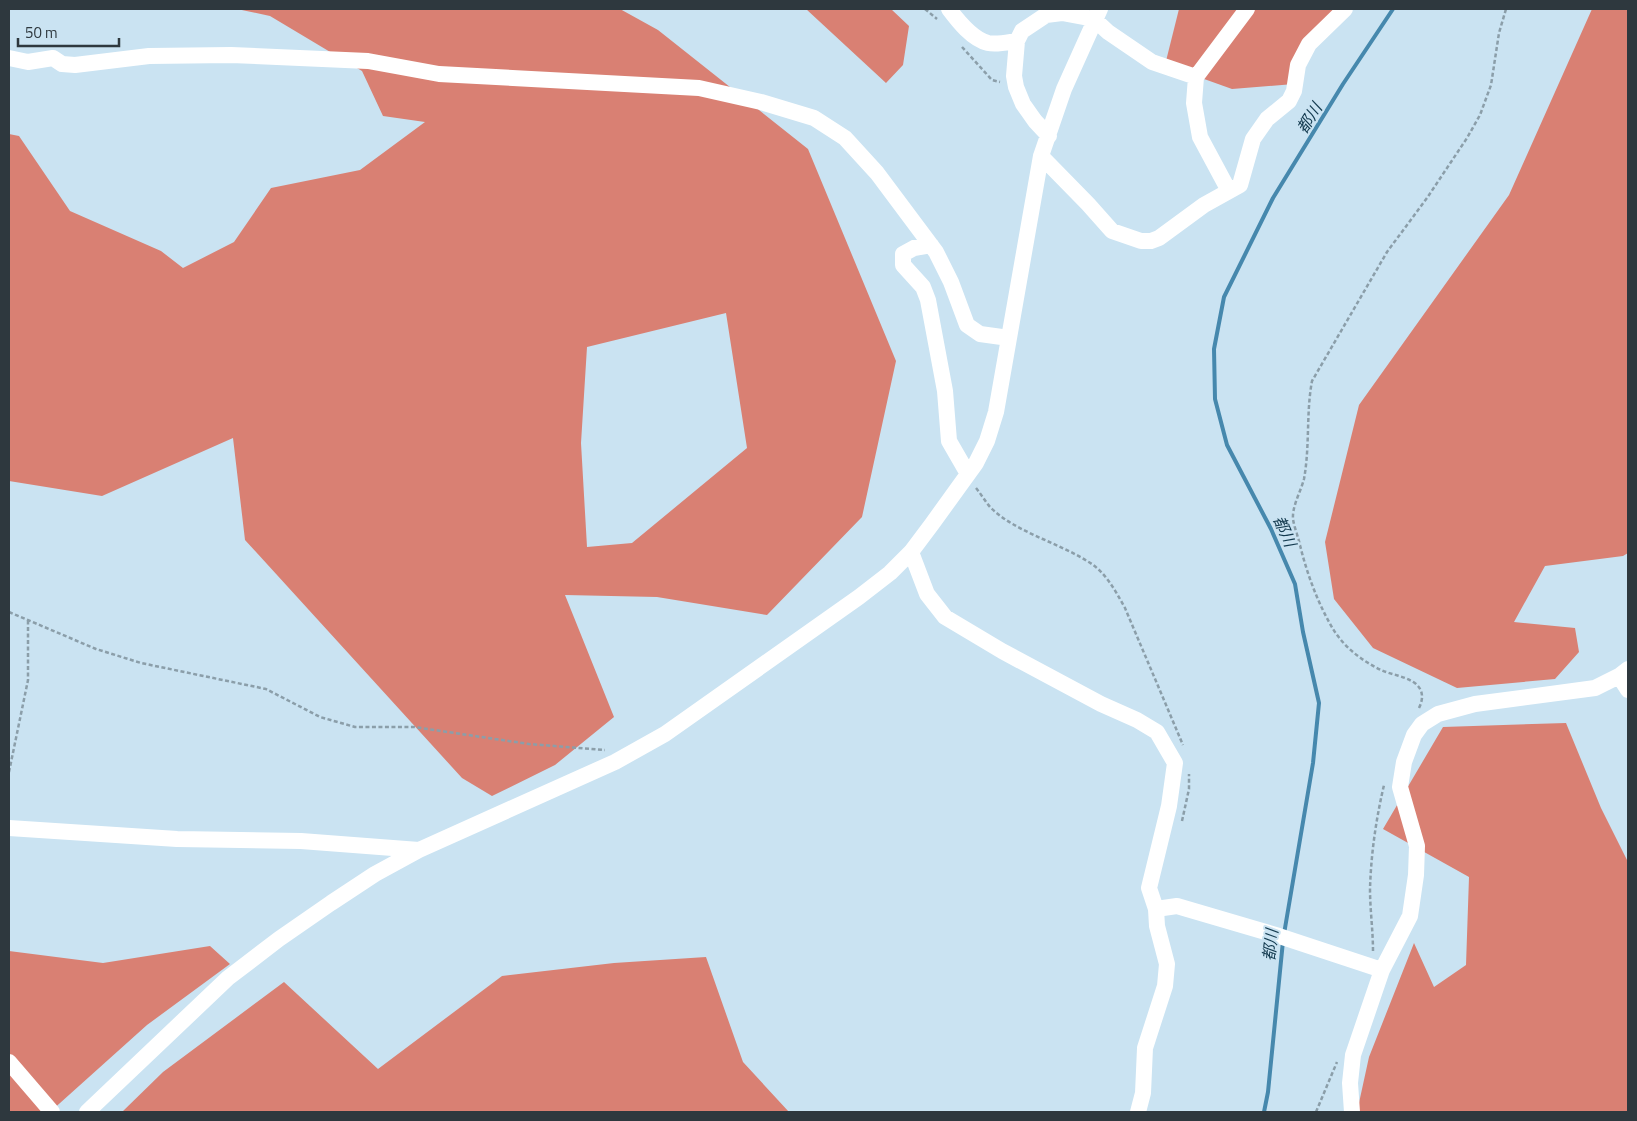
<svg xmlns="http://www.w3.org/2000/svg" width="1637" height="1121" viewBox="0 0 1637 1121" font-family="'Titillium Web','Noto Sans JP',sans-serif">
  <rect width="100%" height="100%" fill="#cae3f2"/>
  <path fill="#d98073" fill-rule="evenodd" d="M237,9H620L658,30L808,149L896,361L862,517L767,615L657,597L565,595L614,717L555,765L492,796L462,778L245,540L233,438L102,496L9,481V134L19,136L70,211L161,251L183,268L234,242L271,188L360,170L425,122L383,116L362,71L270,16ZM726,313L747,448L632,543L587,547L581,443L587,347Z
    M806,9H891L909,26L903,65L886,83Z
    M1179,9H1335L1294,84L1232,89L1165,65Z
    M1592,9H1628V553L1623,556L1545,566L1514,622L1575,628L1579,652L1555,679L1457,688L1373,648L1334,599L1325,542L1359,405L1509,195Z
    M1566,723L1601,808L1628,862V1112H1357L1369,1057L1414,943L1434,987L1466,965L1469,877L1383,829L1443,727Z
    M210,946L230,964L147,1025L50,1112H9V951L103,963Z
    M706,957L743,1062L789,1112H122L163,1072L284,982L378,1069L502,976L614,963Z"/>
  <g fill="none" stroke-linecap="round" stroke-linejoin="round">
    <path stroke="#4688ad" stroke-width="4" d="M1284,934L1313,763L1319,703L1303,632L1295,584L1271,529L1227,445L1215,399L1214,349L1224,297L1273,198L1343,84L1393,9
      M1264,1112L1268,1092L1283,941"/>
    <path stroke="#8b9ea9" stroke-width="2.5" stroke-dasharray="4 2.5" stroke-linecap="butt" d="M925,9L937,19
      M962,47L992,80L1000,82
      M976,488C981,494 985,501 990,507C1015,532 1057,542 1087,561C1105,571 1115,590 1125,608L1183,745
      M9,612L96,649L141,663L266,689L320,717L355,727H414L529,744L605,750
      M1419,708C1423,700 1424,691 1416,684C1406,676 1392,675 1381,670C1362,661 1344,647 1333,629C1317,602 1306,571 1299,541C1297,534 1294,526 1293,519C1292,506 1301,491 1304,479C1310,446 1306,413 1312,381L1387,252L1427,198L1467,138L1480,115L1491,85L1499,33L1506,9
      M9,772L28,680V619
      M1182,821L1189,789V774
      M1373,951C1373,930 1370,910 1370,889C1371,854 1376,819 1384,785
      M1316,1112L1337,1062"/>
    <path stroke="#fff" stroke-width="16" d="M949,9C958,21 972,39 988,43C997,45 1009,42 1017,41
      M9,58L28,62L53,58L62,64L75,65L149,56L231,55L368,61L439,74L699,88L761,102L814,118L845,138L877,173L936,252L951,282L967,325L980,334L1009,338
      M1049,136L1035,121L1023,104L1016,87L1014,76L1017,41L1022,31L1046,15L1062,13L1094,19L1108,32L1152,62L1196,77
      M1041,156L1088,204L1112,231L1141,241H1151L1159,238L1204,205L1240,185L1253,139L1267,119L1289,101L1294,91L1298,65L1309,44L1345,9
      M1229,191L1200,137L1194,103L1196,77L1247,9
      M931,245L914,248L903,254V265L923,287L928,300L945,391L949,441L968,474
      M911,552L927,594L945,617L1002,651L1101,704L1137,720L1157,732L1175,763L1169,806L1149,888L1156,909L1157,926L1167,964L1165,986L1145,1048L1143,1093L1138,1112
      M1619,676L1628,690
      M9,828L177,839L301,841L419,850
      M1156,909L1177,906L1279,936L1382,970
      M9,1062L52,1112
      M87,1112L228,978L279,939L331,903L375,874L419,850L615,762L665,734L859,597L890,573L911,552L932,524L976,463L987,441L996,412L1041,156L1064,89L1100,9
      M1352,1112L1350,1083L1353,1055L1382,970L1410,916L1416,875L1417,846L1400,787L1404,762L1414,735L1422,724L1438,714L1475,704L1595,688L1619,676L1628,669"/>
  </g>
  <g text-anchor="middle" stroke-width="4" stroke-linejoin="round" paint-order="stroke">
    <g font-size="16" font-style="italic" fill="#133a4f" stroke="#cae3f2">
      <text transform="translate(1309 118) rotate(-58)" y="6">都川</text>
      <text transform="translate(1285 531) rotate(66)" y="6">都川</text>
      <text transform="translate(1270 945) rotate(-84)" y="6">都川</text>
    </g>
  </g>
  <rect width="1637" height="1121" fill="none" stroke="#2e383e" stroke-width="20"/>
  <path d="M18 38v8h101v-8" fill="none" stroke="#2e383e" stroke-width="2.5"/>
  <text x="25" y="38" font-size="15" fill="#2e383e" stroke="#cae3f2" stroke-width="4" paint-order="stroke">50 m</text>
</svg>
